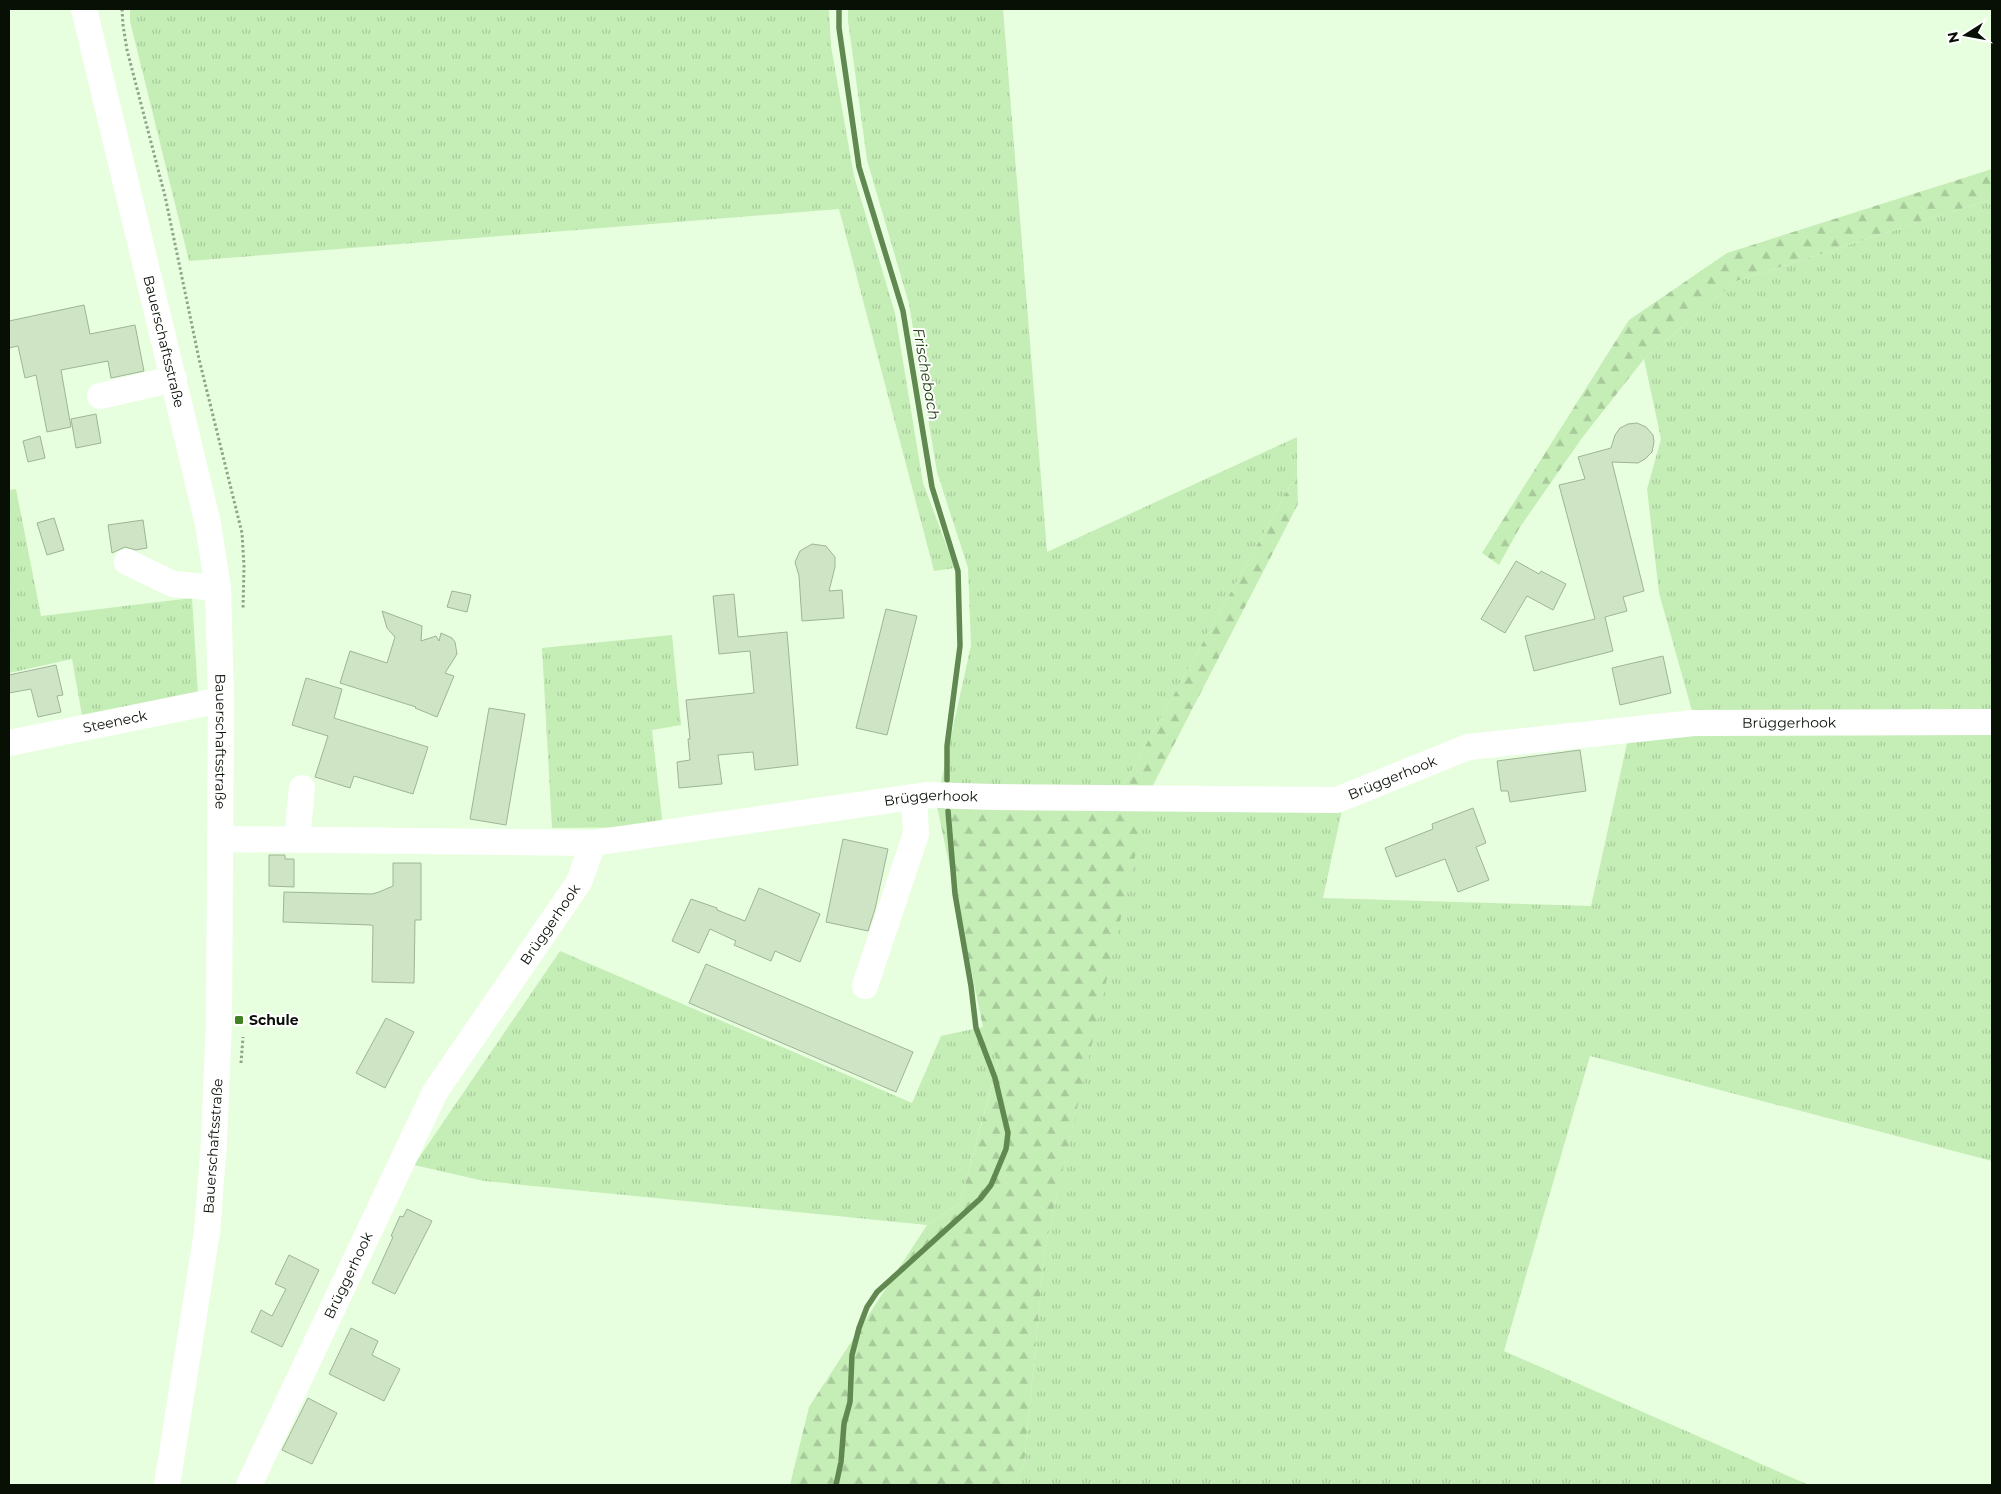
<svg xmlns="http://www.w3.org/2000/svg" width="2001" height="1494" viewBox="0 0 2001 1494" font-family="Montserrat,sans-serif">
  <defs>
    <pattern id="grass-tufts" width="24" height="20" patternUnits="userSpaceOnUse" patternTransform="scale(1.25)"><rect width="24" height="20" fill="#c5edb6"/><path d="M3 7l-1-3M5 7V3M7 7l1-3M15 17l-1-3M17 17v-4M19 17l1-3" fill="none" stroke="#a8ca9b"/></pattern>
    <pattern id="forest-firs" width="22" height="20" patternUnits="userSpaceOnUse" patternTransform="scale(1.25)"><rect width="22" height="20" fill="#c5edb6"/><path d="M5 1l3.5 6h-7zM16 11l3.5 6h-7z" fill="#a8ca9b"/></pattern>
  </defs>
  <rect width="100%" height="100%" fill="#e8ffdf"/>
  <path fill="url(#grass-tufts)" d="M130,9H829L831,46L854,176L895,313L923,483L955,568L934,571L839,209L189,261L130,21Z
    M848,9H1003L1047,552L1297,437V473L1122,788L940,787L971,645L968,568L937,472L909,304L867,160L848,21Z
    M1992,199V716L1694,718L1659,593L1647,489L1661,439L1644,359L1736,281Z
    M16,489L41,616L192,598L198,695L83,721L72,659L9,673V490Z
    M672,635L681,725L652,730L663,827L552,828L542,648Z
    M1992,731V1161L1590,1056L1504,1351L1809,1485H1012L1024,1464L1045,1248L1145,809L1342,810L1323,898L1591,906L1628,739L1704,732Z
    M560,951L912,1103L941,1036L983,1027L998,1062L960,1203L927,1225L484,1181L414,1165Z"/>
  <path fill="url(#forest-firs)" d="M1992,169V199L1736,281L1644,359L1582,438L1520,527L1499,565L1482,553L1629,320L1727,253Z
    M1297,473L1298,504L1150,791L1045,1248L1024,1464L1012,1485H790L809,1407L927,1225L960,1203L998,1063L983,1027L937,806L1122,788Z"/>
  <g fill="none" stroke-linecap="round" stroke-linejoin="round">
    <path stroke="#608850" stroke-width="5.5" d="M839,9V28L859,167L903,311L932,487L958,571L960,646L947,746V780
      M836,1485L841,1462L844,1424L850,1402L852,1355L859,1328L867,1307L877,1292L980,1199L991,1185L1006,1149L1008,1133L995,1078L976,1028L971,986L955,894L948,811"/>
  </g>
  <path fill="#cee4c5" stroke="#9eb496" d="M84,305L90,334L135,325L144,371L111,378L108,361L61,370L71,427L47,432L36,375L25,378L18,346L9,348V321Z
    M96,414L101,443L76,448L71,419Z
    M1637,423L1646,427L1653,435L1654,442L1652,452L1645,459L1638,463L1612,462L1644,591L1623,597L1627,611L1605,617L1613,651L1534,671L1525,636L1595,619L1559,485L1585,479L1578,457L1611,448L1615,435L1620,428L1628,424Z
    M40,436L45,458L28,462L23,441Z
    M54,518L64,550L47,555L37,523Z
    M143,520L147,548L136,550L125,547L112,553L108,525Z
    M812,544L826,546L835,557V567L829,591L842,590L844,618L802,621L799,576L795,562L800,551Z
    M1516,561L1539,574L1541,571L1566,584L1553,610L1527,596L1505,633L1481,619Z
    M452,591L471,595L467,612L447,607Z
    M734,594L738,637L787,632L798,765L755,770L753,752L718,755L722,784L679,788L677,762L690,760L688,739H690L686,700L754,693L750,651L719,654L713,596Z
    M886,609L917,616L887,735L856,728Z
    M382,611L422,626L421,641L436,636L439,641L441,633L452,638L455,642L457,654L445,673L454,676L437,717L415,708L416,707L340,683L350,651L387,663L395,637L387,628Z
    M1663,656L1671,693L1620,705L1612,668Z
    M56,665L63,695L57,696L61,712L38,717L31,689L9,693V675Z
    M306,678L342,689L334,718L428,747L413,794L354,776L350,788L315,777L328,736L292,725Z
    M489,708L525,714L506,825L470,819Z
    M1580,750L1586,791L1510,802L1508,791H1501L1497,761Z
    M1473,808L1486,843L1476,847L1489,880L1458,892L1445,859L1396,877L1385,848L1433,829L1432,824Z
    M843,839L888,849L875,909L868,931L826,922Z
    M269,855H285V859H294V887L269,886Z
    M393,863H421V920H415L414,983L372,982L373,926L371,925L283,922L284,892L372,894L379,892L393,886Z
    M759,888L820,914L800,962L775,951L771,961L734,945L736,941L710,929L699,953L672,941L691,899L717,908V910L745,921Z
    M706,964L913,1052L896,1092L689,1003Z
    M386,1018L414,1032L385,1088L356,1073Z
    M407,1209L432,1221L395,1294L372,1283L393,1237L391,1236L400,1216L403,1217Z
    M289,1255L319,1270L282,1347L251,1332L261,1310L272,1316L286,1289L275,1284Z
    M351,1328L378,1341L372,1355L400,1369L384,1401L329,1374Z
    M308,1398L337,1413L312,1464L282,1450Z"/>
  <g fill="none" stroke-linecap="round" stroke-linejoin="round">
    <path stroke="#92a38c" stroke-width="3" stroke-dasharray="2.5 2.5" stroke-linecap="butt" d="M122,9L123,25L127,50L165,196L199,359L242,533L244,566L243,609
      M241,1063L243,1037"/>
    <g stroke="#fff" stroke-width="26">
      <path id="s1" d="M84,9L208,524L218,588L221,700L219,1021L214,1142L207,1232L167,1485"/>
      <path d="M100,396L174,379"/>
      <path d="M127,562L173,584L218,588"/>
      <path id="s2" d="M9,743L221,700"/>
      <path d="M297,838L302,788"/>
      <path d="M220,839L593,843"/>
      <path d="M865,986L916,834L914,797"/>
      <path id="s3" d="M249,1485L435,1092L579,882L593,843L927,795L993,797L1337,800L1468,747L1694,723L1992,722"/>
    </g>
  </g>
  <rect fill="#428121" stroke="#fff" stroke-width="2" x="234" y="1015" width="10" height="10" rx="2.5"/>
  <g text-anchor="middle" stroke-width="4" stroke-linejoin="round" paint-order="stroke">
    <g font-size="14" fill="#081006" stroke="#fff">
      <text dy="5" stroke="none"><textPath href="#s1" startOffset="342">Bauerschaftsstraße</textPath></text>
      <text dy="5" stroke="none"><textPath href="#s2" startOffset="108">Steeneck</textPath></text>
      <text dy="5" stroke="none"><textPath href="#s3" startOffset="1942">Brüggerhook</textPath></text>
      <text dy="5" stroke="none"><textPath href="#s1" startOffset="748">Bauerschaftsstraße</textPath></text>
      <text dy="5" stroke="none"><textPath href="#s3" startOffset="1538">Brüggerhook</textPath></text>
      <text dy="5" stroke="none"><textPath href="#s3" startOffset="1072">Brüggerhook</textPath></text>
      <text dy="5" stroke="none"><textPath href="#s3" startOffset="638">Brüggerhook</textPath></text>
      <text transform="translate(213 1146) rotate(-86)" y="5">Bauerschaftsstraße</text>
      <text dy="5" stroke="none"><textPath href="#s3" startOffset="232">Brüggerhook</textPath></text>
    </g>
    <g font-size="14" font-weight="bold" fill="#081006" stroke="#fff" text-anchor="start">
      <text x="249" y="1025">Schule</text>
    </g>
    <g font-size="15" font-style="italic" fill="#173b04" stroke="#fff">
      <text transform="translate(926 374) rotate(80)" y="5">Frischebach</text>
    </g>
  </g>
  <rect width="2001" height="1494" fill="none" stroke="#081006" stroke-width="20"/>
  <g transform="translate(1966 35) rotate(259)" stroke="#ffffff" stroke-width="4" paint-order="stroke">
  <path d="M0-4L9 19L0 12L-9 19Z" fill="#081006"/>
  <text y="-8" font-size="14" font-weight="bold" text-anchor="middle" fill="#081006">N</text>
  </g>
</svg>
